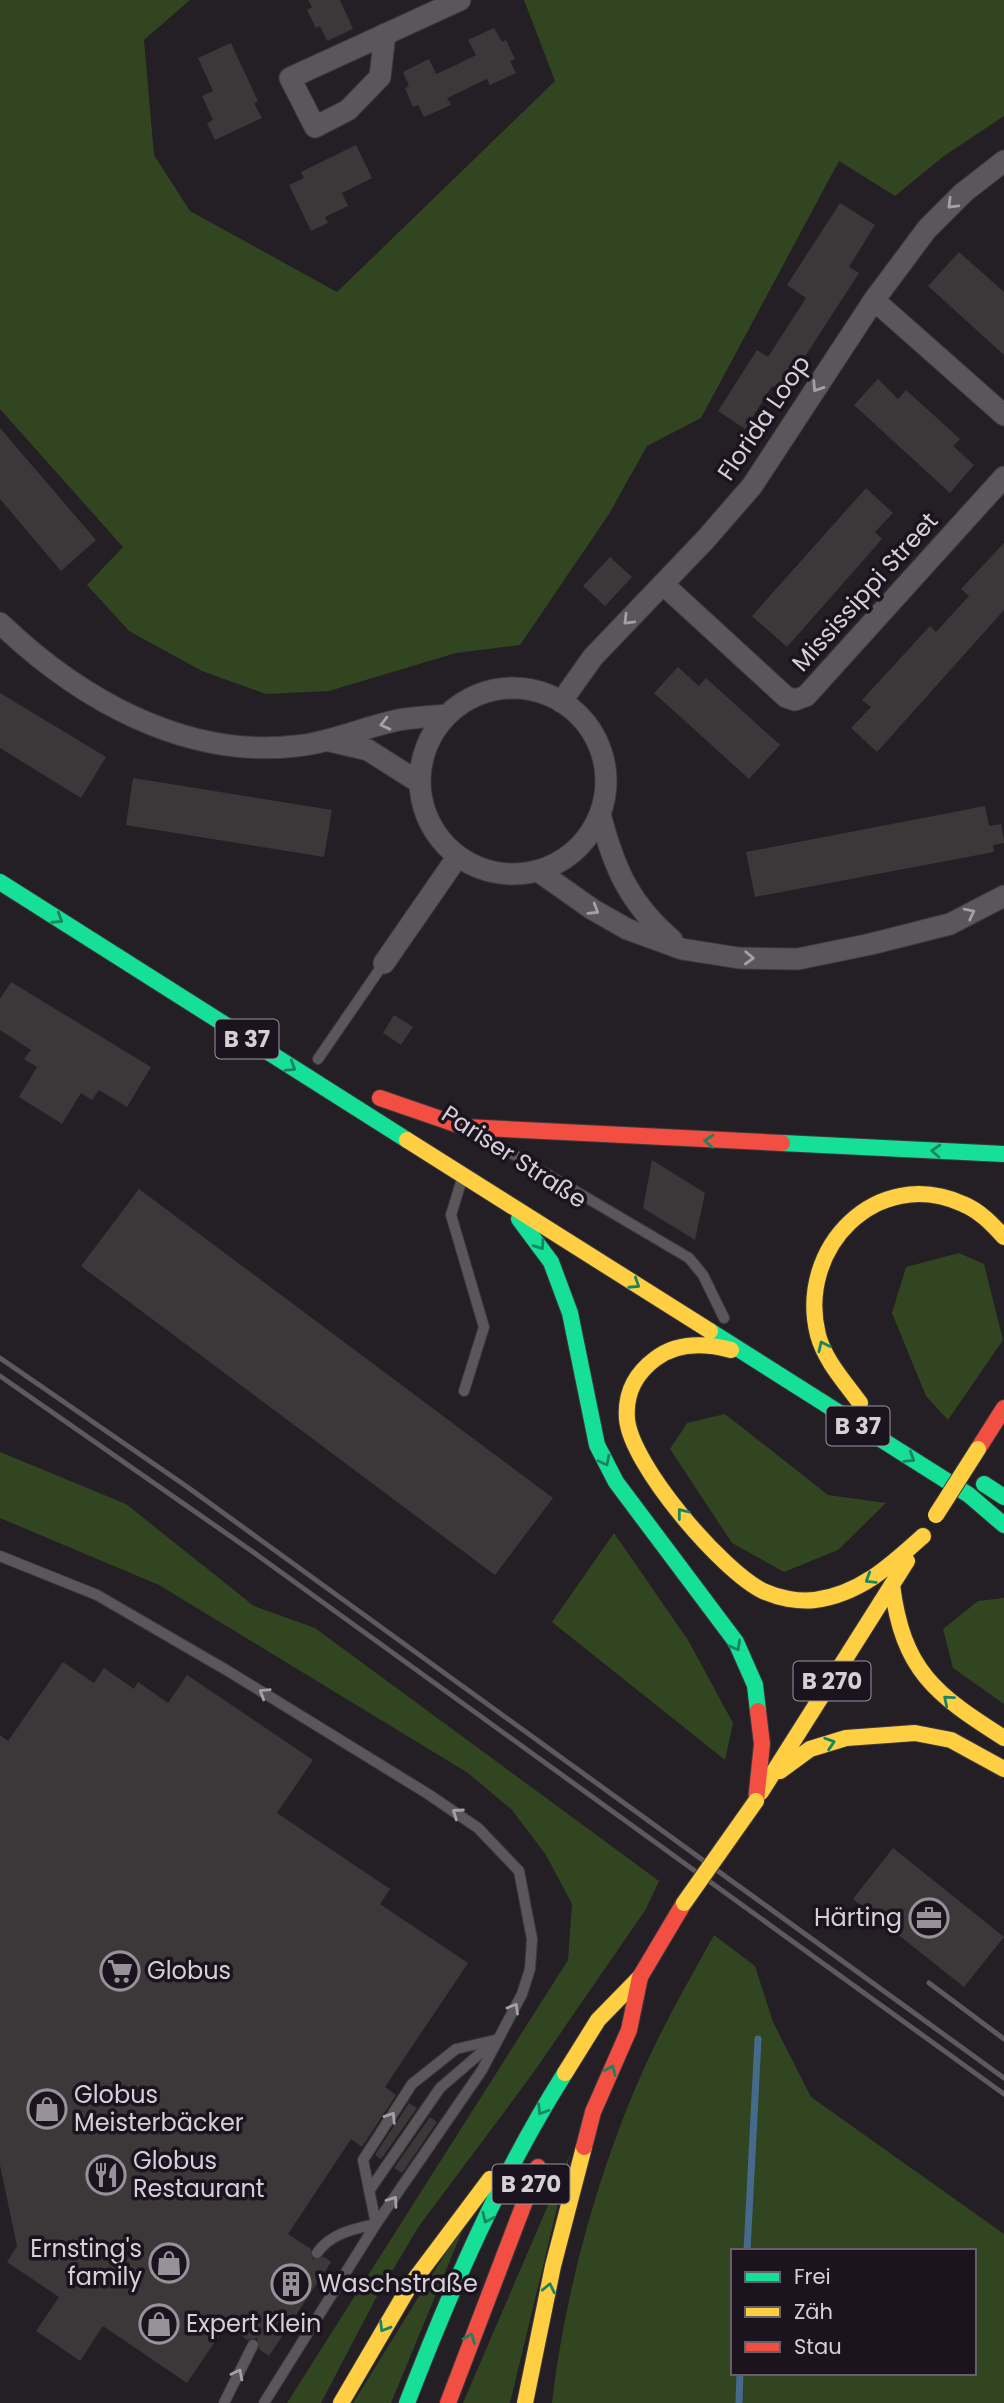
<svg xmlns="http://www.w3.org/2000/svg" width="1004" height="2403" viewBox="0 0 1004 2403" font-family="Poppins,sans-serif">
  <rect width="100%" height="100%" fill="#231f25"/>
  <path fill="#314521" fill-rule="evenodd" d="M0,0H190L144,40L154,155L190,211L337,292L555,81L524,0H1004V116L944,156L895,196L839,161L701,418L647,446L609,514L520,645L456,653L329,691L266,694L202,671L129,631L87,585L123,547L0,409Z
    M959,1253L984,1264L1003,1340L948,1420L926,1396L892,1313L906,1267Z
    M725,1414L828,1495L886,1503L838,1550L784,1572L732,1543L670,1449L687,1423Z
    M0,1452L126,1504L254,1606L315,1628L659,1881L646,1909L531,2076L419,2226L376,2298L321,2403H287L568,1960L572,1904L546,1855L512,1810L468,1773L159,1585L0,1518Z
    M614,1533L688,1640L733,1723L725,1760L552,1622Z
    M1004,1598V1704L953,1668L943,1629L978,1601Z
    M714,1935L755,1966L773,2022L811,2097L1004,2234V2403H552C565,2288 603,2152 654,2047C672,2009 694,1972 714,1935ZM733,2251H974V2373H733Z
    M570,2154L510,2403H463Z
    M468,2217L391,2403H353Z"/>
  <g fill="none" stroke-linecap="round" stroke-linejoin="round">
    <path stroke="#466a8b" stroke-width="7" d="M747,2251L758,2039
      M739,2403L740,2373"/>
  </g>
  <path fill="#3c3839" d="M308,0H340L353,29L327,41L320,26L316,28L307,10L312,7Z
    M494,28L502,42L506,40L515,59L510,61L516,73L490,85L487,79L447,98L451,105L424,117L418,105L413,107L405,88L409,86L403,72L429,59L436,74L456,65L476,55L468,40Z
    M231,43L258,101L254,103L262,118L215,140L207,123L213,120L202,96L213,91L198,58Z
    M356,145L372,178L342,193L348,206L325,217L328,223L311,231L289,185L304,178L301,172Z
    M840,203L875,225L849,267L859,273L782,392L772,386L745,429L718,411L757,350L768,357L806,298L787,285Z
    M959,252L1004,292V355L928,286Z
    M878,379L898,399L906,390L960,439L953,446L974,465L950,493L854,405Z
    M0,428L96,540L61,571L0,499Z
    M866,488L893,513L875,532L882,539L787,647L752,616Z
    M1004,543V610L877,752L851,728L871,707L862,700L930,626L936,632L969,596L961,589Z
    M610,557L632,577L605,606L583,586Z
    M678,667L699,686L706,678L780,745L749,779L654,693Z
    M0,693L106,757L81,798L0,748Z
    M133,778L332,810L324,857L126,825Z
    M985,806L989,826L1001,824L1004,840V843L993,845L994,852L755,897L746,852Z
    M11,982L151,1067L127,1107L99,1090L92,1100L81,1093L62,1124L19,1097L37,1067L24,1059L31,1050L0,1030V999Z
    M394,1015L413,1027L401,1045L383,1033Z
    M652,1160L705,1193L695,1240L643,1208Z
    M139,1189L553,1498L495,1575L81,1266Z
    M63,1662L94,1683L104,1668L134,1689L138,1682L168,1703L187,1675L313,1760L277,1813L390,1889L380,1904L468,1963L385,2087L396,2095L362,2147L351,2139L288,2234L311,2249L313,2259L324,2257L331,2262L269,2356L260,2350L257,2338L247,2340L227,2324L187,2383L103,2326L80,2361L70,2354L36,2331L59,2297L7,2262L17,2246L0,2165V1735L8,1741Z
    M893,1848L1004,1937L964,1987L853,1899Z
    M409,2103L417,2108L381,2159L375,2155Z
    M430,2117L437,2122L402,2173L394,2168Z"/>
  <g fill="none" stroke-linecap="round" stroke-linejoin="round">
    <g stroke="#3c393e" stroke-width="12">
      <path id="lane" d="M318,1059L384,963
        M489,1140L689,1258L703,1275L724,1318
        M462,1179L451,1215L484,1327L464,1391
        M0,1556L97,1595L228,1671L428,1794L478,1828L519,1871L532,1939L530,1969L522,1994L482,2070L376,2224L264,2403
        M369,2191L440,2088L491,2044
        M317,2253C331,2233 354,2229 376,2224L363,2160L412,2084L456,2049L495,2040
        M224,2403L253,2345"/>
    </g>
    <g stroke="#3c393e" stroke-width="23">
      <path id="street" d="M385,34L380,77L348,110L315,127L290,78L460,0
        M874,300L1004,415
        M664,585L786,697L795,700L806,696L1004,477
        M0,623C78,698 184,759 296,746C329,743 362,728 394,721C411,717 430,717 447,715
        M420 781a93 93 0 1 1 186 0a93 93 0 1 1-186 0Z
        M561,702L593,657L705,540L752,486L874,300L927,229L963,193L1004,161
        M330,741L368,750L420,783
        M600,814C614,868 629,903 672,940
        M538,871L592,909L627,929L682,949L739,958L798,959L871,944L950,924L1004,896
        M384,963L458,856"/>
    </g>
    <g stroke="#3c393e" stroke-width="18">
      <path id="fast" d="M0,882L407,1140
        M782,1143L1004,1154
        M519,1219L551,1262L570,1313L597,1445L616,1482L736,1642L755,1685L758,1711
        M710,1331L969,1495L1004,1525
        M984,1484L1004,1497
        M407,2403C451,2289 500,2176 565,2073"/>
    </g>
    <g stroke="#3c393e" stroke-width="18">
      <path id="slow" d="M407,1140L710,1331
        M731,1350C705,1343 677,1342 655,1359C635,1374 625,1394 627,1419C631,1465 722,1571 763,1591C778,1598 798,1602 815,1600C860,1594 891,1565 923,1536
        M860,1403C845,1382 825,1361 818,1335C796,1248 877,1165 963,1204C980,1211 992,1224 1004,1237
        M892,1585C903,1671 935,1694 1004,1738
        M780,1771L810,1749L846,1738L915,1733L951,1740L1004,1769
        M761,1792L907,1561
        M565,2073L598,2020L640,1977
        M341,2403L409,2287L490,2179
        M525,2403L553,2266L584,2147"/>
    </g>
    <g stroke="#3c393e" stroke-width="18">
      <path id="jam" d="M380,1098L464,1127L782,1143
        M978,1449L1004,1408
        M756,1801L762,1744L758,1711
        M640,1977L684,1903
        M584,2147L593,2112L629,2030L640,1977
        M448,2403L538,2167"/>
    </g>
    <use href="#lane" stroke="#5a575b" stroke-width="10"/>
    <use href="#street" stroke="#5a575b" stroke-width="21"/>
    <use href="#fast" stroke="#16e098" stroke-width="16"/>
    <use href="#slow" stroke="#ffcf43" stroke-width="16"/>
    <use href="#jam" stroke="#f24e42" stroke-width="16"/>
    <path stroke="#5c5a5e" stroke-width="5" d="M0,1358L186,1486L1004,2078
      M0,1376L253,1552L1004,2094
      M929,1983L1004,2039"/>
    <g stroke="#3c393e" stroke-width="18" stroke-linecap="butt">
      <path id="slow-bridge" d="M936,1515L978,1449
        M684,1903L756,1801"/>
    </g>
    <use href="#slow-bridge" stroke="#ffcf43" stroke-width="16"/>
  </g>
  <defs><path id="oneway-chevron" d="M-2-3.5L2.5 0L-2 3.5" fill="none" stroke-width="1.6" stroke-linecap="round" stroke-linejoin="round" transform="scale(1.75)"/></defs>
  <g stroke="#a4a0a6">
    <use href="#oneway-chevron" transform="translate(952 204) rotate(135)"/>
    <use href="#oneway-chevron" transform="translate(817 387) rotate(123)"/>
    <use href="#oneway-chevron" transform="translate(628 620) rotate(135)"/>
    <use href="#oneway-chevron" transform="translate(385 724) rotate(166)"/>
    <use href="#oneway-chevron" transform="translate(594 910) rotate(31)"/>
    <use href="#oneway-chevron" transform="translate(970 913) rotate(-27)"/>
    <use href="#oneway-chevron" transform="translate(749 958) rotate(2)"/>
    <use href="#oneway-chevron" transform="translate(264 1693) rotate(-148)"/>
    <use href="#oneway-chevron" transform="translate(457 1813) rotate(-145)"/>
    <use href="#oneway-chevron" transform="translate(514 2008) rotate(-60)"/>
    <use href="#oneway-chevron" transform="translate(391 2117) rotate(-57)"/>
    <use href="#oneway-chevron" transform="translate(393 2201) rotate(-55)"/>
    <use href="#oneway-chevron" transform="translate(238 2374) rotate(-63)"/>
  </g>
  <g stroke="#188461">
    <use href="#oneway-chevron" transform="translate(58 919) rotate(32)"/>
    <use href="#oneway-chevron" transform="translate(291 1067) rotate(32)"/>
    <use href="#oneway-chevron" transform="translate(709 1141) rotate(-177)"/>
    <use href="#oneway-chevron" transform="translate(936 1151) rotate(-177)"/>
    <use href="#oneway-chevron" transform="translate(540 1245) rotate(55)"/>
    <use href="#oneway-chevron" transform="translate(635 1284) rotate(33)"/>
    <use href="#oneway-chevron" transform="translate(823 1346) rotate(-115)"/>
    <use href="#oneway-chevron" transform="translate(910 1458) rotate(32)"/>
    <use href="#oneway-chevron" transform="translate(605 1461) rotate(63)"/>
    <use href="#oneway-chevron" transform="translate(682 1513) rotate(-128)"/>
    <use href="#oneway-chevron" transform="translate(870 1579) rotate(148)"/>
    <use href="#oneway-chevron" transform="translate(736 1646) rotate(61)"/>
    <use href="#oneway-chevron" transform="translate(948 1700) rotate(-140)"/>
    <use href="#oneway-chevron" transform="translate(830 1743) rotate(-18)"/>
    <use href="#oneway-chevron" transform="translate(611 2070) rotate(-66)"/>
    <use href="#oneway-chevron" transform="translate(542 2110) rotate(122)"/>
    <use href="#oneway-chevron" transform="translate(487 2218) rotate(115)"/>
    <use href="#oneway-chevron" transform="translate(549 2288) rotate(-78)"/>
    <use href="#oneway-chevron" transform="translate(384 2327) rotate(121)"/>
    <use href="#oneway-chevron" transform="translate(470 2338) rotate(-69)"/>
  </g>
  <defs>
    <g id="office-ring" transform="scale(2.0125)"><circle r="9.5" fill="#1b131e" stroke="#979299" stroke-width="1.5"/><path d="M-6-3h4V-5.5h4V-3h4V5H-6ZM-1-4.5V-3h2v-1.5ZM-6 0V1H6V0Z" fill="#979299"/></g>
    <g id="supermarket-ring" transform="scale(2.0125)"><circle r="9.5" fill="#1b131e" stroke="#979299" stroke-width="1.5"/><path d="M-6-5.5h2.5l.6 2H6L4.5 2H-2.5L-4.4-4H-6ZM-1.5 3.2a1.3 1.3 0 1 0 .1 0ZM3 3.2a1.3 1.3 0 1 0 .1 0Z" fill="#979299"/></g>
    <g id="shop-ring" transform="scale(2.0125)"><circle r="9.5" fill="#1b131e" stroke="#979299" stroke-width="1.5"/><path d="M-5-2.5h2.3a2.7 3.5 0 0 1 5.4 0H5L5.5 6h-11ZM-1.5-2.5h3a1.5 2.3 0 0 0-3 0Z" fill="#979299"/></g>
    <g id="restaurant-ring" transform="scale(2.0125)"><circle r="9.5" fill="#1b131e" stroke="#979299" stroke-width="1.5"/><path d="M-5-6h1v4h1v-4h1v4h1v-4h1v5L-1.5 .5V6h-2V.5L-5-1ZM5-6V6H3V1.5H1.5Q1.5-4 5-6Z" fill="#979299"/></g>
    <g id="building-ring" transform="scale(2.0125)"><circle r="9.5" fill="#1b131e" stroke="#979299" stroke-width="1.5"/><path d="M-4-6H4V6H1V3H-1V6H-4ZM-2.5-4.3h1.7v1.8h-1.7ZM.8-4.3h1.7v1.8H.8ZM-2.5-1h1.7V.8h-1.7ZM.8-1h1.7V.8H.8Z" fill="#979299"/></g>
  </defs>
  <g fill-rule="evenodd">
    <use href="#office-ring" x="929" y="1918"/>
    <use href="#supermarket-ring" x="120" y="1971"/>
    <use href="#shop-ring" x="47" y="2109"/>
    <use href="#restaurant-ring" x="106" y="2175"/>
    <use href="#shop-ring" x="169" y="2263"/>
    <use href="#building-ring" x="291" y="2284"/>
    <use href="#shop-ring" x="159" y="2324"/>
  </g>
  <g text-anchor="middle" stroke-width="7" stroke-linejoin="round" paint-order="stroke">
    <g fill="#1b131e" stroke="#9d97a0" stroke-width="2">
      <rect x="215.5" y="1019.5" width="63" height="39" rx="5"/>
      <rect x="826.5" y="1406.5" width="63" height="39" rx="5"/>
      <rect x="793.5" y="1661.5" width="77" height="39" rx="5"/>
      <rect x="492.5" y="2164.5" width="77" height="39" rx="5"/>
    </g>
    <g font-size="23" font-weight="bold" fill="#d5d0d8">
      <text x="247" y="1047">B 37</text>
      <text x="858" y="1434">B 37</text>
      <text x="832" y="1689">B 270</text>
      <text x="531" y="2192">B 270</text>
    </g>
    <g font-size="24" fill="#d5d0d8" stroke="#1b131e">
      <text transform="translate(764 418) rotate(-56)" y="8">Florida Loop</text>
      <text transform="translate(865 592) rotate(-48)" y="8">Mississippi Street</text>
      <text transform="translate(514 1157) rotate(33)" y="8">Pariser Straße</text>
    </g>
    <g font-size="24" fill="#d5d0d8" stroke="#1b131e" text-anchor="start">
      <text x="902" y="1926" text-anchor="end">Härting</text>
      <text x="147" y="1979">Globus</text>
      <text x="74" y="2103">Globus<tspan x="74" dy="28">Meisterbäcker</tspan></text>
      <text x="133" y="2169">Globus<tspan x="133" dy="28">Restaurant</tspan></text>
      <text x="142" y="2257" text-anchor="end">Ernsting's<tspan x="142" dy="28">family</tspan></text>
      <text x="318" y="2292">Waschstraße</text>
      <text x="186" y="2332">Expert Klein</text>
    </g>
  </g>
  <rect x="731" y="2249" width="245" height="126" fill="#1b131e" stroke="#655f68" stroke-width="2"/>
  <rect x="745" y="2272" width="35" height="10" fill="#16e098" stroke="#655f68" stroke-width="2"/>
  <text x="794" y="2284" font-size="21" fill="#d5d0d8">Frei</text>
  <rect x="745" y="2307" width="35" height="10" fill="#ffcf43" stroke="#655f68" stroke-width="2"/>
  <text x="794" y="2319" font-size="21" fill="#d5d0d8">Zäh</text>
  <rect x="745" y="2342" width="35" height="10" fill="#f24e42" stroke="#655f68" stroke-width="2"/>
  <text x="794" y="2354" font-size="21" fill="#d5d0d8">Stau</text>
</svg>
